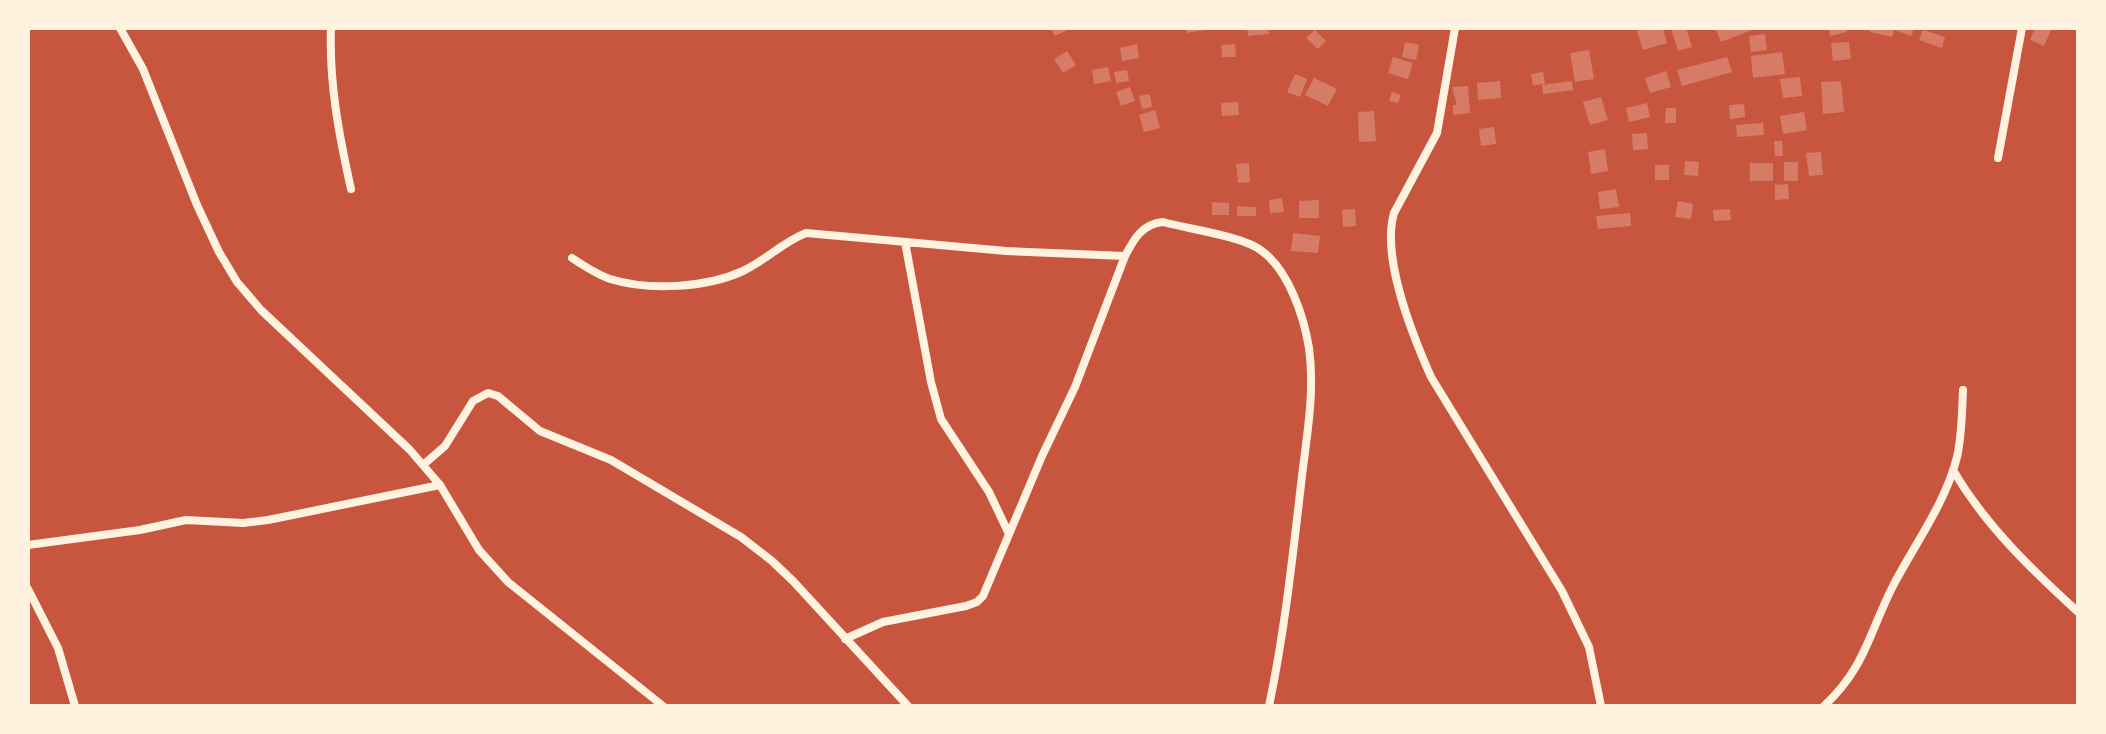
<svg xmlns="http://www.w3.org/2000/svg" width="2106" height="734" viewBox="0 0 2106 734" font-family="'Public Sans',sans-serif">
  <rect width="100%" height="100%" fill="#c8553d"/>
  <path fill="#d67c66" d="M1051,28H1072L1055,36Z
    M1186,28H1205V30L1187,33Z
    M1247,28H1268L1269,34L1248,36Z
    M1648,28H1663L1667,43L1643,50L1637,31Z
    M1671,28H1686L1692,47L1678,51Z
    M1720,28H1757L1721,42L1716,30Z
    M1829,28H1846L1847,32L1830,36Z
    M1870,28H1914L1911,36L1894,30L1892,37L1870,32Z
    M2035,28L2051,30L2044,46L2030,40Z
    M1315,30L1326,41L1318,49L1306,38Z
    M1923,30L1945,37L1942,48L1919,40Z
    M1765,34L1767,50L1751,52L1749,36Z
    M1405,42L1419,45L1416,60L1402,57Z
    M1849,42L1851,59L1833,61L1831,43Z
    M1137,44L1139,58L1122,61L1120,48Z
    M1235,44L1236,57H1222L1221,45Z
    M1589,50L1594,79L1575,82L1570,53Z
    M1067,51L1076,65L1063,73L1054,59Z
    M1782,52L1785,74L1753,78L1751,56Z
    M1393,57L1413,63L1408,79L1388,73Z
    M1727,57L1732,72L1682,86L1677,70Z
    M1108,67L1111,81L1094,84L1092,70Z
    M1127,70L1129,81L1116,83L1114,72Z
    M1666,71L1671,87L1650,93L1645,78Z
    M1543,72L1545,84L1533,85L1531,74Z
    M1295,74L1307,79L1300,97L1287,92Z
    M1800,77L1802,96L1783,98L1780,79Z
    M1314,78L1337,89L1328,106L1305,95Z
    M1500,81L1501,98L1478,100L1477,83Z
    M1572,81L1573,90L1543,94L1542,85Z
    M1841,81L1844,112L1823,114L1821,82Z
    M1468,86L1470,113L1453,115V105H1457L1452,87Z
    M1130,87L1135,101L1121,106L1116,92Z
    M1392,92L1401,95L1398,103L1389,101Z
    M1150,94L1152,107L1142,109L1139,96Z
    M1601,97L1608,120L1590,125L1583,102Z
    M1238,102L1239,115L1222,116L1221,103Z
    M1647,103L1650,117L1629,122L1626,108Z
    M1744,104L1745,117L1730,119L1729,105Z
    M1666,108H1676V123H1665Z
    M1155,110L1160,128L1144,132L1139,115Z
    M1374,111L1376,141L1359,142L1358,112Z
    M1804,112L1807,130L1783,134L1780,116Z
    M1763,123L1764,135L1737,137L1736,125Z
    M1494,127L1496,144L1481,146L1479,129Z
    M1647,133L1648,149L1633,150L1632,134Z
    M1774,141H1782L1783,156H1775Z
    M1605,149L1608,171L1591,174L1588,152Z
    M1821,152L1823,175L1809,176L1806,153Z
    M1685,161L1699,162L1698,176L1684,175Z
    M1784,162H1798V181H1784Z
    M1249,163L1250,182L1238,183L1236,164Z
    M1750,163H1773V181H1750Z
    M1655,165H1669V180H1655Z
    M1788,184L1789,199L1775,200V185Z
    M1616,189L1619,207L1600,209L1598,192Z
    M1282,198L1284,212L1270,213L1269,200Z
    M1319,200V218H1299V201Z
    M1678,201L1693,204L1691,219L1675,217Z
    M1212,202L1229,203V215H1212Z
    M1237,206L1256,207V216H1237Z
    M1355,209L1356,226L1343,227L1342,210Z
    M1730,209L1731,220L1714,221L1713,210Z
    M1630,213L1631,226L1598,229L1596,216Z
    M1293,233L1320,236L1318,253L1291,251Z"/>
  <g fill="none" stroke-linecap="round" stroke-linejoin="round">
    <path stroke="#fff3e0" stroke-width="8" d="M120,28L143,69L197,205L219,252L237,282L261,310L410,450L440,485L479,550L508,582L663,706
      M331,28C329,83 339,135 351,189
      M1455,28L1437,133L1394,213C1381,258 1412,334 1431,377L1562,591L1589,647L1601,706
      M1998,158L2022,28
      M905,242L931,382L941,419L989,492L1009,534
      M572,258C584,266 596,274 610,279C649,291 706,288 743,271C766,260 783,242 806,233L1006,251L1125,256
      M423,465L445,446L473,401L488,393L498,396L540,431L611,460L741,537L772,561L793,581L908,706
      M1953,470C1985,525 2031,569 2078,612
      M28,545L140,530L186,520L243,523L268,520L440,485
      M28,589L58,648L75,706
      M845,639L883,622L966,606L977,602L983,596L1042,456L1075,387L1125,256C1134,239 1142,224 1163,222C1188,229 1243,236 1262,251C1289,271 1304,317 1309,348C1315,391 1307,434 1302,476C1293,553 1285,630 1269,706
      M1824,706C1866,667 1869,632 1894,584C1915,544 1946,502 1957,457C1962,435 1962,412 1963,390"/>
  </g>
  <rect width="2106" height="734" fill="none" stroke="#fff3e0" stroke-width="60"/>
</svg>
